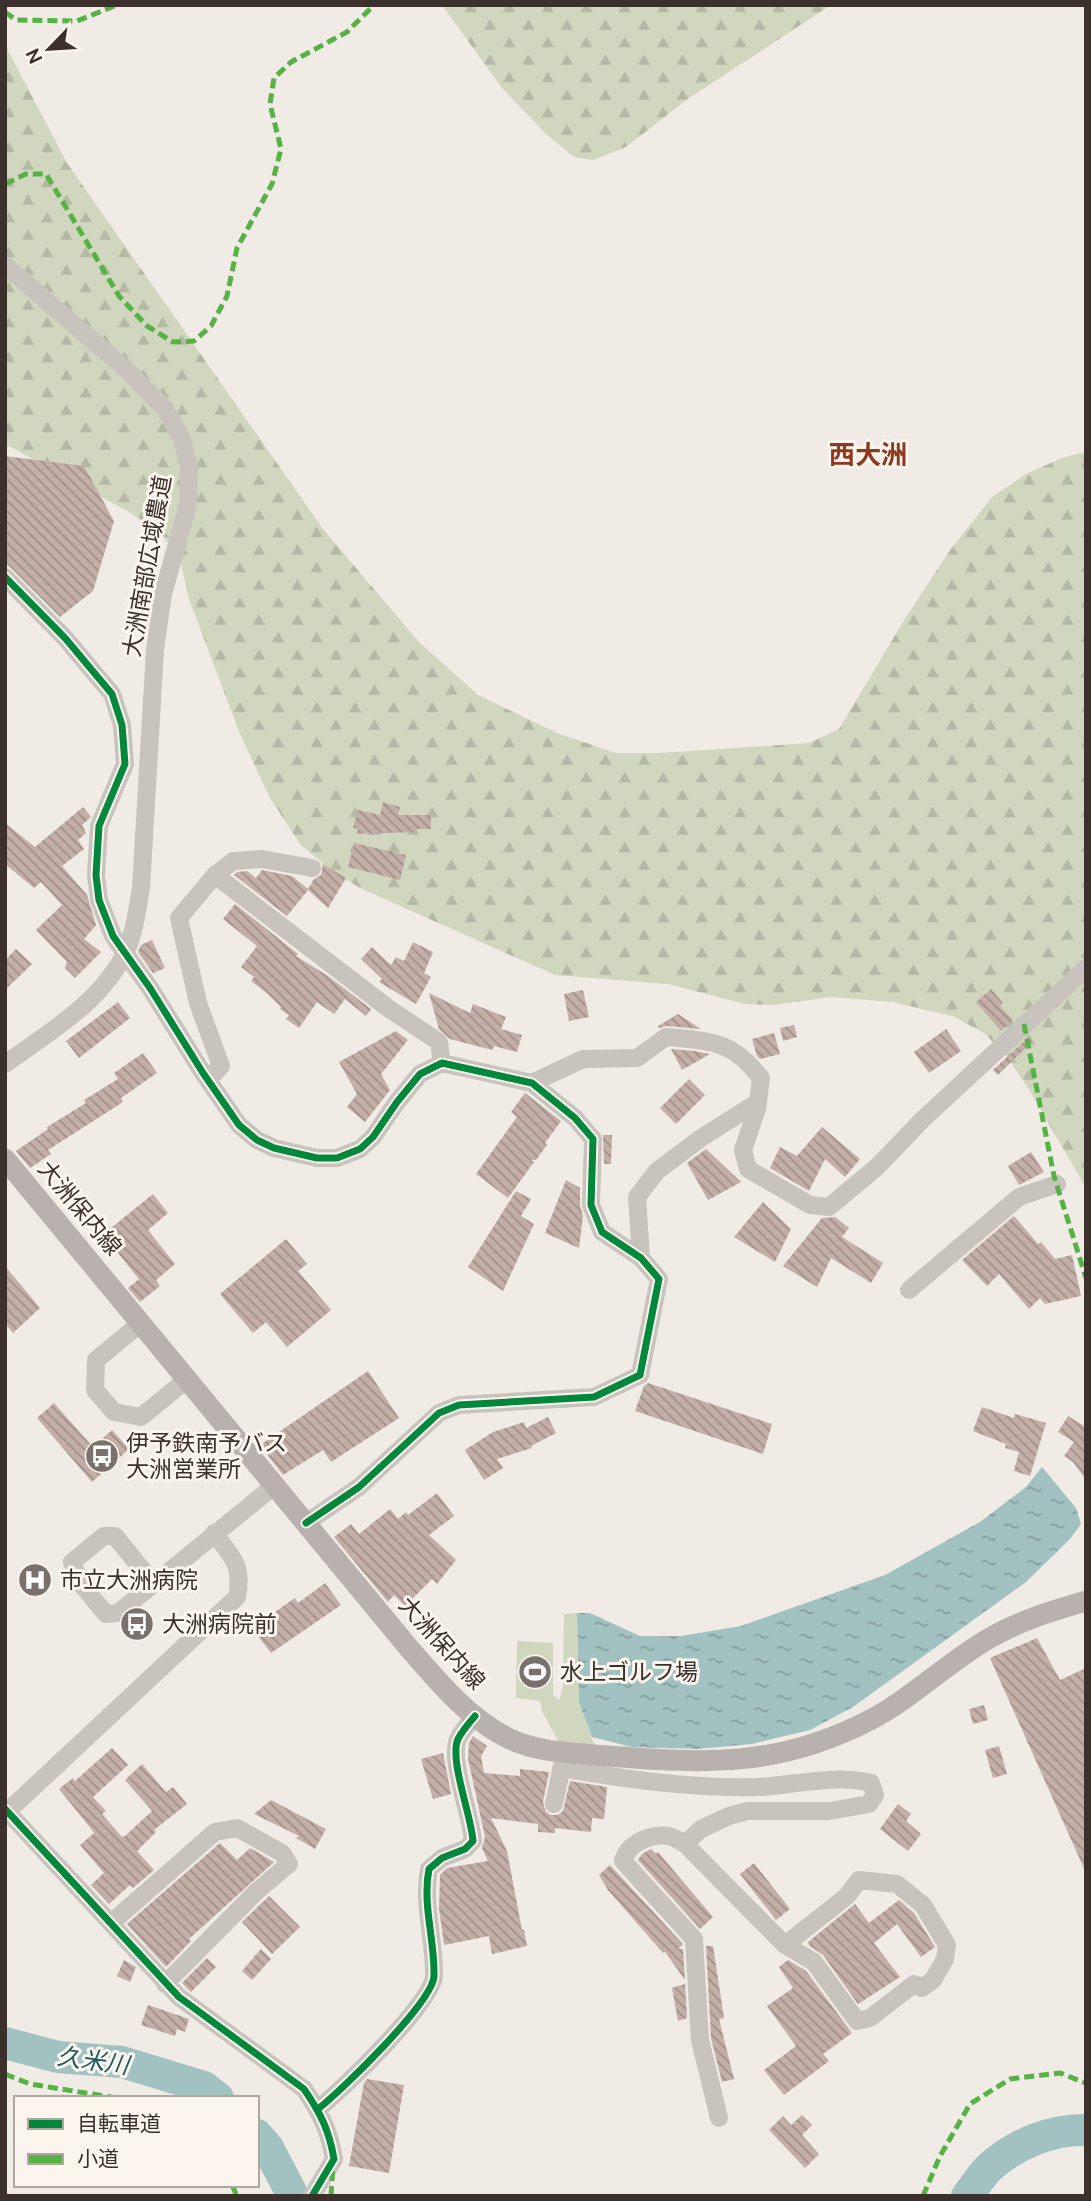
<svg xmlns="http://www.w3.org/2000/svg" width="1091" height="2201" viewBox="0 0 1091 2201" font-family="Ubuntu,'Noto Sans JP',sans-serif">
  <defs>
    <pattern id="forest-firs" width="22" height="20" patternUnits="userSpaceOnUse" patternTransform="scale(1.75)"><rect width="22" height="20" fill="#d1d6bf"/><path d="M5 1l3.5 6h-7zM16 11l3.5 6h-7z" fill="#b4b8a4"/></pattern>
    <pattern id="water-ripples" width="26" height="14" patternUnits="userSpaceOnUse" patternTransform="scale(1.75)"><rect width="26" height="14" fill="#a1c2c1"/><path d="M2 4q2-2 4 0t4 0M15 11q2-2 4 0t4 0" fill="none" stroke="#849e9d"/></pattern>
    <pattern id="building-back-hatch" width="6" height="6" patternUnits="userSpaceOnUse" patternTransform="scale(1.75)"><rect width="6" height="6" fill="#c3afa7"/><path d="M-1 5l2 2M0 0l6 6M5-1l2 2" fill="none" stroke="#a08f88"/></pattern>
  </defs>
  <rect width="100%" height="100%" fill="#f0ebe5"/>
  <path fill="url(#forest-firs)" d="M442,5H831L689,98L626,147L593,160L574,157L546,134L502,88Z
    M5,45L67,163L323,529L418,641L478,695L557,733L616,753H660L809,743L839,729L906,617L951,549L992,497L1026,474L1062,458L1086,452V1188L1028,1088L1005,1054L985,1034L955,1017L893,1002L831,997L774,1005L745,1004L668,984L555,975L360,888L328,868L300,844L270,798L240,734L189,599L181,564L162,534L129,512L5,444Z"/>
  <path fill="#d1d6bf" d="M577,1613L579,1702L596,1749L560,1745L542,1711L540,1701L516,1698L517,1641L553,1643V1695L559,1700L563,1687L564,1614Z"/>
  <path fill="url(#water-ripples)" d="M1042,1467L1076,1508L1081,1524L1070,1539L1026,1582L853,1707L810,1730L752,1744L698,1749L632,1747L592,1737L579,1702L577,1613H590L640,1636H681L741,1626L885,1575L980,1522L1026,1487Z"/>
  <g fill="none" stroke-linecap="round" stroke-linejoin="round">
    <path stroke="#a1c2c1" stroke-width="32" d="M5,2043L58,2057L122,2062L204,2087L218,2098
      M257,2135L268,2148L293,2196
      M967,2196C975,2186 982,2174 991,2166C1016,2144 1052,2129 1086,2130"/>
  </g>
  <path fill="url(#building-back-hatch)" d="M5,456L84,466L114,521L93,591L60,617L5,562Z
    M383,802L400,807L398,815H431V829H417V832L356,834L358,829L353,828L358,810L380,815Z
    M83,807L91,817L82,825L86,833L78,840L84,849L62,866L87,895L96,925L84,939L101,952L75,978L65,968L67,962L36,930L62,905L41,882L34,888L5,864V823L35,847Z
    M354,843L406,855L400,880L348,867Z
    M323,864L346,878L328,908L308,890L287,916L234,875L237,872L247,871L256,878L262,870L292,876L308,889L314,879L321,875Z
    M235,904L298,954L296,956L328,976L371,1009L366,1016L345,999L334,1014L317,1002L299,1028L286,1019L289,1015L280,1009L281,1007L268,994L251,981L254,977L241,967L257,946L223,919Z
    M152,940L165,968L153,973L138,952L141,945Z
    M413,942L433,952L424,973L431,977L416,1004L379,982L382,979L361,959L372,947L391,965L396,957L404,961Z
    M16,949L32,964L5,990V960Z
    M991,989L1003,1003L1000,1006L1013,1020L1001,1031L976,1002Z
    M583,990L589,1017L569,1021L564,994Z
    M429,993L470,1013L473,1004L506,1017L501,1029L522,1035L517,1052L494,1046L492,1050L450,1039L439,1029Z
    M118,1002L130,1018L79,1058L66,1041Z
    M678,1014L701,1029L667,1026L659,1028L658,1026Z
    M794,1025L797,1037L783,1041L780,1028Z
    M946,1029L961,1051L929,1073L914,1052Z
    M396,1031L408,1040L381,1074L390,1090L365,1122L347,1107L357,1094L339,1062Z
    M774,1033L780,1054L760,1059L757,1056L752,1039Z
    M1029,1037L1033,1041L998,1075L993,1070Z
    M671,1049L694,1051L710,1054L682,1070Z
    M143,1053L157,1073L121,1098L123,1102L48,1150L51,1154L30,1168L16,1151L48,1129L47,1127L86,1103L84,1100L118,1079L114,1073Z
    M689,1079L705,1095L676,1124L660,1108Z
    M525,1093L561,1121L545,1143L547,1145L536,1160H531L534,1162L508,1198L476,1174L517,1117L511,1112Z
    M822,1127L860,1159L845,1177L825,1159L809,1191L770,1168L780,1147L797,1156Z
    M603,1135H612L611,1164H604Z
    M706,1149L741,1182L708,1200L687,1163Z
    M1031,1152L1044,1172L1019,1185L1008,1166Z
    M566,1180L580,1188V1205L583,1216L579,1248L545,1233Z
    M516,1191L531,1199L521,1216L534,1224L503,1291L468,1267Z
    M153,1194L168,1213L148,1230L175,1264L156,1280L160,1286L140,1302L128,1288L139,1279L113,1247L109,1251L96,1235L108,1225L111,1228Z
    M763,1202L791,1229L775,1262L734,1237Z
    M1014,1216L1038,1244L1041,1242L1055,1259L1072,1255L1081,1296L1045,1304L1040,1298L1029,1309L999,1274L987,1286L962,1260Z
    M835,1217L849,1228L842,1237L883,1263L871,1283L831,1258L817,1287L783,1266L822,1218Z
    M286,1239L307,1264L298,1271L331,1310L287,1347L266,1322L253,1333L220,1294Z
    M5,1266L40,1308L13,1333L5,1323Z
    M368,1371L399,1418L331,1462L323,1450L283,1475L260,1445Z
    M648,1383L772,1424L763,1454L635,1411L644,1386Z
    M54,1403L93,1447L112,1430L129,1449L92,1482L37,1418Z
    M982,1407L1014,1418L1015,1414L1046,1423L1030,1476L1014,1471L1019,1452L1005,1448L1006,1444L973,1431Z
    M1068,1416L1084,1426L1086,1422V1480L1073,1462L1064,1456L1074,1442L1058,1432Z
    M548,1417L556,1433L531,1446L532,1448L497,1459L503,1468L484,1480L465,1450L493,1432L524,1422L526,1428Z
    M437,1493L454,1516L429,1535L456,1560L437,1584L432,1579L405,1606L394,1595L388,1602L334,1537L351,1524L359,1534L390,1509L398,1519L406,1512L408,1515Z
    M325,1583L341,1605L271,1653L252,1628L295,1598L298,1603Z
    M1037,1638L1060,1680L1086,1668V1873L990,1658Z
    M984,1705L988,1720L973,1724L969,1709Z
    M473,1736L487,1746L481,1756L484,1773L520,1776V1769L549,1772L543,1802L546,1812L551,1815H558L563,1811L570,1781L607,1787L604,1819L592,1818L591,1832L555,1828V1833L538,1832V1824L491,1818L507,1851L522,1930H524L527,1946L492,1954L489,1936L444,1945L439,1908L440,1875L447,1868L488,1861L482,1848L485,1837L468,1759L469,1743Z
    M999,1746L1007,1774L993,1778L985,1750Z
    M112,1748L128,1765L93,1797L106,1811L102,1814L122,1837L125,1836L152,1811L125,1780L142,1764L166,1792L173,1787L187,1804L154,1830L156,1832L137,1851L154,1870L133,1888L130,1885L109,1904L91,1885L104,1873L80,1845L94,1833L92,1830L59,1789L73,1778L75,1781Z
    M443,1753L451,1794L433,1799L421,1759Z
    M271,1800L326,1829L315,1849L296,1838L299,1836L254,1814Z
    M898,1804L911,1814L906,1821L921,1834L908,1851L880,1829Z
    M220,1843L237,1860L250,1848L274,1862L189,1939L191,1941L166,1967L127,1924Z
    M651,1849L656,1854L658,1852L713,1917L700,1929L638,1860L642,1854Z
    M754,1863L790,1909L776,1920L740,1874Z
    M610,1865L683,1944L678,1949H683L685,1980L665,1952L663,1953L608,1890L599,1875Z
    M269,1896L300,1927L272,1954L242,1922Z
    M899,1900L914,1913L935,1947L921,1957L897,1924L874,1943L900,1977L858,2004L823,1955L810,1946L808,1942L855,1904L869,1923Z
    M706,1946H713L724,2018L719,2019L734,2079L722,2082L711,2038Z
    M261,1949L271,1959L252,1980L242,1971Z
    M207,1958L216,1967L191,1992L182,1983Z
    M124,1960L136,1967L130,1982L117,1976Z
    M788,1960L806,1971L852,2033L823,2054L829,2061L784,2095L764,2070L796,2046L767,2006L793,1988L779,1967Z
    M685,1984L687,2018L678,2021L672,1988Z
    M148,2005L189,2019L185,2032L177,2029L175,2036L141,2025Z
    M367,2079L404,2085L389,2173L349,2166L364,2083Z
    M802,2115L812,2125L802,2135L819,2154L805,2168L769,2130L783,2116L791,2125Z"/>
  <g fill="none" stroke-linecap="round" stroke-linejoin="round">
    <path stroke="#c9c3be" stroke-width="18" d="M5,265L130,373L165,409L182,439L189,467L188,505L163,594L155,650L141,888C137,910 135,931 126,951C102,1002 49,1032 5,1064
      M5,577L65,638L112,694L122,725L125,764L99,826L96,875L99,900L113,936L150,988L203,1073L239,1125L257,1140L274,1148L317,1158H337L360,1149L373,1137L397,1102L420,1074L442,1063L532,1083L575,1118L593,1139L591,1205L602,1232L641,1258L659,1279L640,1375L594,1397L459,1405L439,1413L359,1487L306,1523
      M215,875L233,861L262,859L312,868
      M208,1080L221,1066L198,1003L179,918L215,875L388,1008L439,1042L442,1063
      M532,1083L583,1059L637,1058L666,1037C710,1041 732,1040 761,1078L757,1109L743,1150L748,1169L810,1205L829,1207L878,1166L921,1121L1086,968
      M641,1258L637,1197L657,1171L701,1138L758,1102
      M909,1290L1019,1197L1057,1184
      M141,1323L96,1360L95,1390L114,1412L141,1417L186,1380
      M153,1583L115,1536H104L72,1562L81,1584L106,1614L118,1613L274,1486
      M561,1768C625,1779 693,1789 759,1787C795,1785 835,1774 871,1783L875,1795L869,1804L830,1811H747L729,1816L701,1829L685,1844
      M554,1804L564,1756
      M5,1809L179,1997L304,2089C321,2114 329,2130 334,2159L312,2196
      M8,1811L237,1597C243,1565 233,1558 214,1533
      M111,1923L215,1832L237,1828L282,1853L289,1864L256,1892L165,1984
      M318,2109C341,2091 433,2002 434,1976C435,1940 422,1905 429,1869L442,1858L465,1849L473,1841C471,1814 449,1760 458,1739C462,1731 469,1723 475,1716
      M719,2118L700,2040L694,1939L623,1861C628,1843 651,1833 669,1836C674,1837 681,1842 685,1844L785,1945L814,1962L857,2021L870,2018L914,1984L922,1988L933,1980L945,1959L947,1945L923,1905L897,1884L859,1880L847,1896L785,1945"/>
    <path stroke="#b8b1ad" stroke-width="21" d="M5,1159L408,1647C437,1680 465,1715 504,1736C535,1753 573,1753 608,1756C706,1764 780,1767 870,1720C912,1698 947,1663 988,1639C1019,1621 1051,1611 1086,1601"/>
    <path stroke="#57b246" stroke-width="5" stroke-dasharray="10 5" stroke-linecap="butt" d="M5,12L16,20L77,21L117,5
      M5,184L26,174H46L119,296L147,326L173,342L194,341L211,326L227,296L237,248L272,184L281,149L270,104L274,78L291,62L347,32L374,5
      M1024,1024L1054,1176L1086,1278
      M5,2074L30,2084L117,2098
      M232,2185L237,2196
      M331,2196L333,2166
      M923,2196L940,2156L970,2104L1010,2079L1060,2073L1086,2083"/>
    <g stroke="#fbf5ee" stroke-width="11">
      <path id="cycleway" d="M5,577L65,638L112,694L122,725L125,764L99,826L96,875L99,900L113,936L150,988L203,1073L239,1125L257,1140L274,1148L317,1158H337L360,1149L373,1137L397,1102L420,1074L442,1063L532,1083L575,1118L593,1139L591,1205L602,1232L641,1258L659,1279L640,1375L594,1397L459,1405L439,1413L359,1487L306,1523
        M5,1809L179,1997L304,2089C321,2114 329,2130 334,2159L312,2196
        M318,2109C341,2091 433,2002 434,1976C435,1940 422,1905 429,1869L442,1858L465,1849L473,1841C471,1814 449,1760 458,1739C462,1731 469,1723 475,1716"/>
    </g>
    <use href="#cycleway" stroke="#00873e" stroke-width="7"/>
  </g>
  <defs>
    <g id="bus-disc" transform="scale(1.75)"><circle r="9.5" fill="#7a716c" stroke="#fbf5ee"/><path d="M-5-6H5V4H4V6H2V4H-2V6H-4V4H-5ZM-3.5-4V0h7V-4ZM-3.5 1.2v1.5H-2V1.2ZM2 1.2v1.5H3.5V1.2Z" fill="#fff"/></g>
    <g id="hospital-disc" transform="scale(1.75)"><circle r="9.5" fill="#7a716c" stroke="#fbf5ee"/><path d="M-5-5h3v3.5h4V-5h3V5h-3V1.5h-4V5h-3Z" fill="#fff"/></g>
    <g id="stadium-disc" transform="scale(1.75)"><circle r="9.5" fill="#7a716c" stroke="#fbf5ee"/><path d="M0-5a6.5 5 0 1 0 0 10a6.5 5 0 1 0 0-10ZM-3.5-1.8h7v3.6h-7Z" fill="#fff"/></g>
  </defs>
  <g fill-rule="evenodd">
    <use href="#bus-disc" x="102" y="1456"/>
    <use href="#hospital-disc" x="35" y="1580"/>
    <use href="#bus-disc" x="137" y="1624"/>
    <use href="#stadium-disc" x="535" y="1672"/>
  </g>
  <g text-anchor="middle" stroke-width="6" stroke-linejoin="round" paint-order="stroke">
    <g font-size="23" fill="#3b302b" stroke="#fbf5ee">
      <text transform="translate(147 566) rotate(-80)" y="8">大洲南部広域農道</text>
      <text transform="translate(80 1208) rotate(50)" y="8">大洲保内線</text>
      <text transform="translate(442 1643) rotate(48)" y="8">大洲保内線</text>
    </g>
    <g font-size="23" fill="#3b302b" stroke="#fbf5ee" text-anchor="start">
      <text x="126" y="1451">伊予鉄南予バス<tspan x="126" dy="26">大洲営業所</tspan></text>
      <text x="60" y="1588">市立大洲病院</text>
      <text x="162" y="1632">大洲病院前</text>
      <text x="560" y="1680">水上ゴルフ場</text>
    </g>
    <g font-size="24" font-style="italic" fill="#1f5a5e" stroke="#fbf5ee">
      <text transform="translate(93 2061) rotate(8)" y="8">久米川</text>
    </g>
    <g font-size="26" font-weight="bold" fill="#8c3b22" stroke="#fbf5ee">
      <text x="868" y="464">西大洲</text>
    </g>
  </g>
  <rect width="1091" height="2201" fill="none" stroke="#3b302b" stroke-width="14"/>
  <rect x="14" y="2096" width="245" height="91" fill="#fbf5ee" stroke="#aea6a0" stroke-width="2"/>
  <rect x="28" y="2119" width="35" height="10" fill="#00873e" stroke="#aea6a0" stroke-width="2"/>
  <text x="77" y="2131" font-size="21" fill="#3b302b">自転車道</text>
  <rect x="28" y="2154" width="35" height="10" fill="#57b246" stroke="#aea6a0" stroke-width="2"/>
  <text x="77" y="2166" font-size="21" fill="#3b302b">小道</text>
  <g transform="translate(49 49) rotate(245)" stroke="#fbf5ee" stroke-width="5" paint-order="stroke">
  <path d="M0-5L12 26L0 18L-12 26Z" fill="#3b302b"/>
  <text y="-10" font-size="19" font-weight="bold" text-anchor="middle" fill="#3b302b">N</text>
  </g>
</svg>
